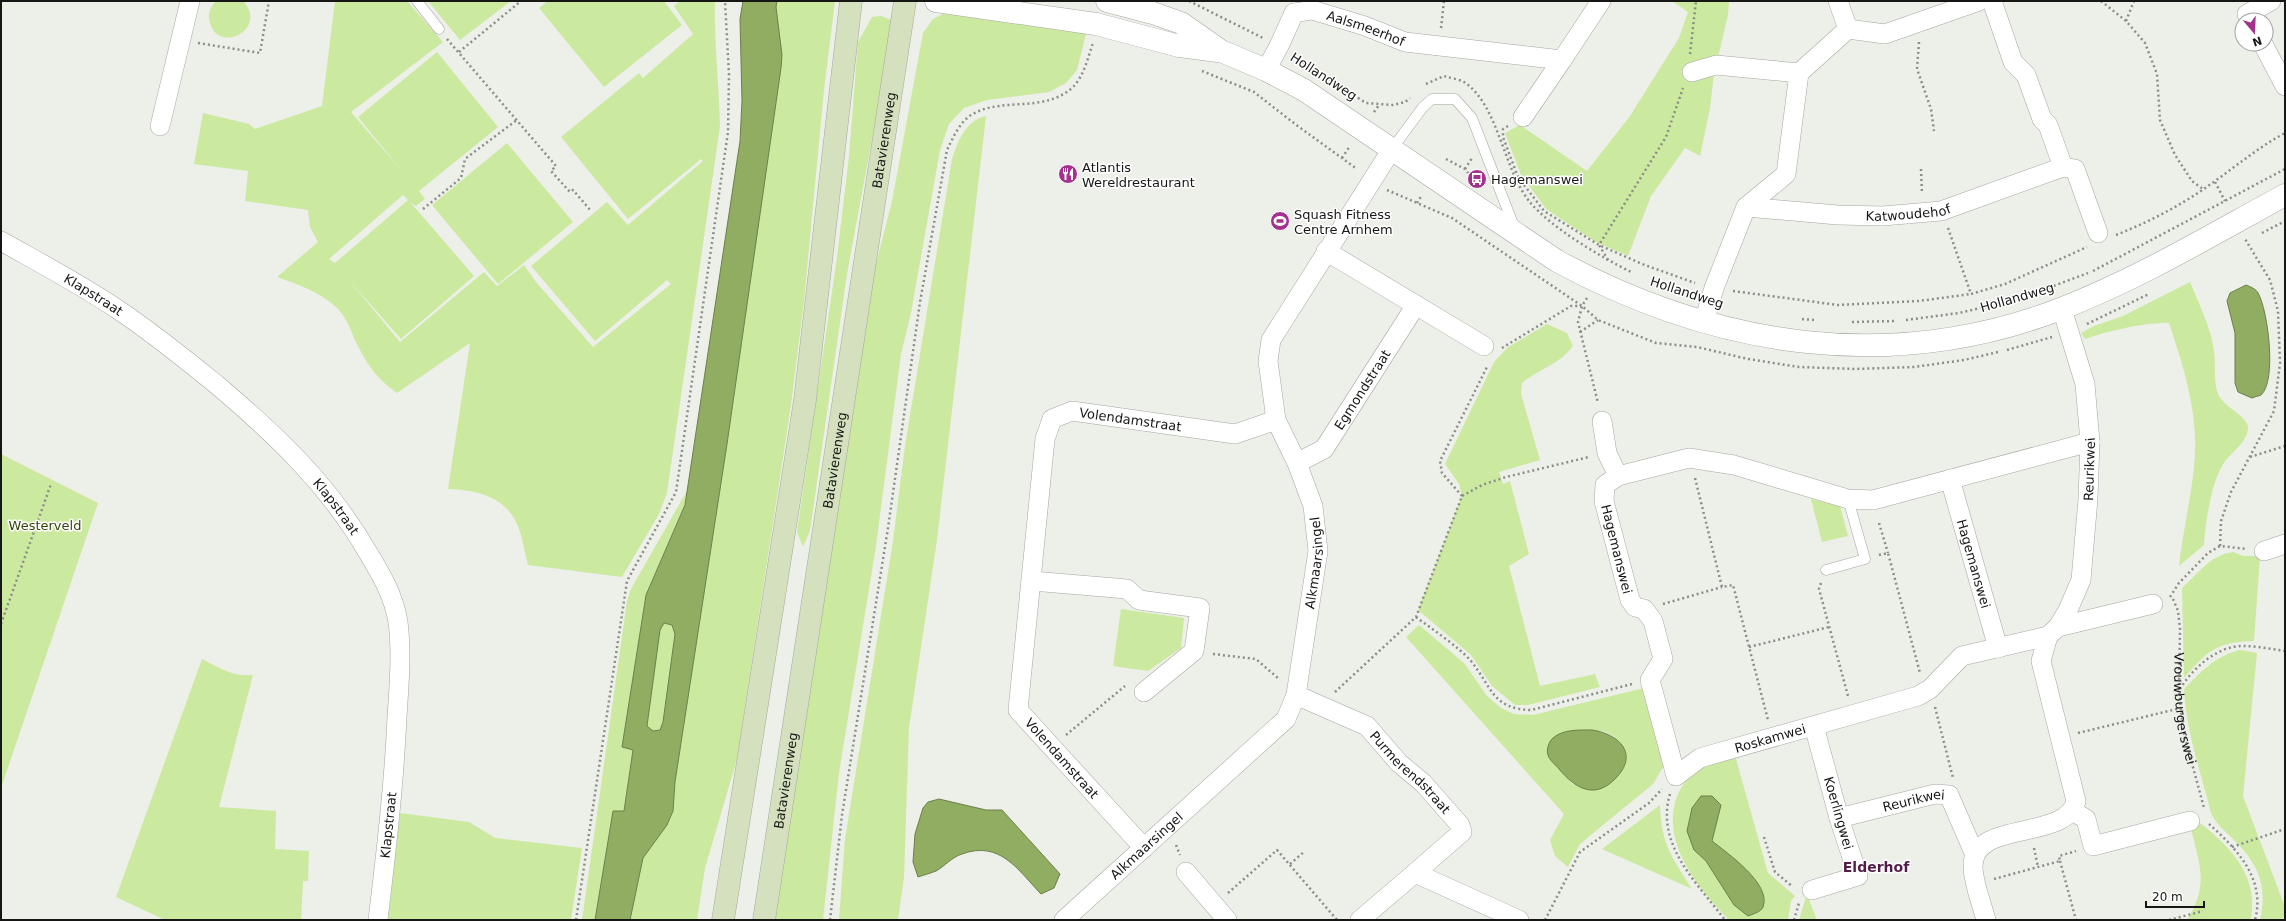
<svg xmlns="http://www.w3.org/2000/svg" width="2286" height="921" viewBox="0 0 2286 921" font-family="'DejaVu Sans',sans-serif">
  <rect width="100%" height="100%" fill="#edefe9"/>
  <path fill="#cce9a0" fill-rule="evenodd" d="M216,1H243C269,28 219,55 210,23C207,15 210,7 216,1Z
    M335,1H407L443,42L351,112L401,170L358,117L437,52L498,127L419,191L425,199L416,206L411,203L474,276L401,339L349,280L400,342L484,272L497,286L524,265L536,282L593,347L671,284L667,280L595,341L531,266L607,202L628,225L703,161L701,159L628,219L561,137L639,73L643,78L693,34L674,6L680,1H715C714,43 719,84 720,126L667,493L659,514L622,577L528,565C525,554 523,540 519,529C508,497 478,490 448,489L470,343L397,393C378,380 367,365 357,344C351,332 347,317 336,307C320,292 297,284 277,277L318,242L310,227L308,210L245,201L248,171L194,164L203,113L249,124L255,129L322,106ZM403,195L408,200L335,263L329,259Z
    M428,1H511L460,40Z
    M548,1H664L682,25L604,87L539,8Z
    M777,1H835L824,90L804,301L791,405L737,759L705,868L697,920H630L643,858L667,825L673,811L675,782L727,444L781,68L782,55L776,7Z
    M1672,1H1729L1728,15L1714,74L1710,108L1700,156L1685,148L1651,196L1628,256L1596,242L1546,209L1521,175L1505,133L1520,125L1587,171L1630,116L1679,38L1688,12Z
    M945,13L1087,30L1077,70L1066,83L1049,92L987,100L964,108L949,124L940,150L911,313L901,354L876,546L839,773L823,920H771L861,323L892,201L923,33L933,19Z
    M881,16L891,20L885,69L847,274L810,531L803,547L797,532L837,257L849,156L858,42L872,17Z
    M986,116L937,540L909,728L904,877L898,920H839L845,839L893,541L905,446L952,159C958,141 965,121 986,116Z
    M507,143L573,222L498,284L432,205Z
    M2190,282C2199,304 2211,328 2214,351C2216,365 2213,380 2218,394C2223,407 2250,417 2248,429C2246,444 2232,451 2224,463C2212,479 2205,524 2204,545L2179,566C2183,529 2193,491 2195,454C2197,408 2183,365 2169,323C2145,322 2108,331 2085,339L2081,333L2094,326L2123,316Z
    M1547,324L1567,333L1573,346C1560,364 1539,369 1522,383L1521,394L1540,460L1499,472L1503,484L1510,481L1529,554L1509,566L1540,686L1595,674L1600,687L1528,705H1515L1492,686L1471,655L1418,610L1462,496L1459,484L1445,464L1494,362L1507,348Z
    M1,454L98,503L1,788Z
    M688,489L685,505L646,595L622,747L633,749L624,811H613L595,920H582L627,601L631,589Z
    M1811,499L1840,506L1848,536L1822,542Z
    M2233,552L2243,556H2260L2254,641C2217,642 2208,650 2184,678L2182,588C2198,574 2210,555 2233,552Z
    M1121,609L1184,618L1181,648L1148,671L1113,666Z
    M664,623L672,625L675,634L663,722L660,730L653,731L647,726L660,630Z
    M1419,625L1464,663L1487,696L1501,708L1514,714L1533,715L1644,688L1664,766L1653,784L1580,844L1568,867L1555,856L1550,840L1564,814L1406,637ZM1592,730L1605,732L1615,737L1587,790L1571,783Z
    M2240,650L2257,653L2243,796L2285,907V917L2280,920H2260C2268,886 2258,863 2233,839C2224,830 2216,824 2211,813C2201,773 2186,731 2184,689C2201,672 2215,656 2240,650Z
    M202,659C219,668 234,677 253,675L219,807L276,811L275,849L309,851L308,881H303L301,920H165L116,897Z
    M1734,752L1768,873L1795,896L1791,901L1788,920H1729C1697,887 1656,838 1680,790C1685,781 1691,772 1700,767C1710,761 1723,757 1734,752ZM1716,825L1712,841L1734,905L1706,861L1694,850Z
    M1660,805C1661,844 1672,857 1692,889L1602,849Z
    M400,813L469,822L495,838L582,848L571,920H388Z
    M2200,823C2225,842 2254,871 2252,905C2252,910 2252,916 2250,920H2187C2210,884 2199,863 2190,825Z
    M1806,897H1808L1817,920H1799Z"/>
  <path fill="#90ad62" stroke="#6b804b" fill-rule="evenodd" d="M743,1H777L776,7L782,55L781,68L727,444L675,782L673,811L667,825L643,858L630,920H595L613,811H624L633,750L622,747L646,595L685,505L740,141L742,101L740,19ZM664,623L672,625L675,634L663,722L660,730L653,731L647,726L660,630Z
    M2246,285C2251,287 2256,289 2258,293C2268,310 2277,381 2261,395C2259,396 2254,397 2252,398L2238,392L2235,383V333L2227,301L2230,293Z
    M1592,730C1619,734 1640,754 1615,779C1594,800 1575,788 1559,769C1556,765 1549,760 1548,755C1546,750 1549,741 1553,738C1563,729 1580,730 1592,730Z
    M1701,796H1712L1721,805L1712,841C1727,853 1772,884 1763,907C1761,912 1753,914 1748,916L1734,905L1706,861L1694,850L1687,831L1692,808Z
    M939,799L986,810H1002L1060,874L1054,888L1041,894C1018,870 1000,840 962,854C952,857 945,866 936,871C931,873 924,875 918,877L913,862L915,834L923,808L928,802Z"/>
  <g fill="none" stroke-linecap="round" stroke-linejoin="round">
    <g stroke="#a4a7a1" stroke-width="11">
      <path id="service" d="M417,1L439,29
        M1392,149L1423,107L1432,99H1455L1472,118L1515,229
        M1826,570L1865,559L1848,499"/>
    </g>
    <g stroke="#a4a7a1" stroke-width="20">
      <g id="minor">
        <path id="s2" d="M1838,1L1848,29L1799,73L1786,174L1746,207L1838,215L1883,216L1941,211L2063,167"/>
        <path d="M1992,1L2013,62L2026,75L2042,119L2048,125L2063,167L2075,169L2098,233"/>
        <path id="s3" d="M1294,13L1312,10L1365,26L1405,42L1562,60L1601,1"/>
        <path d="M2250,20L2247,14L2271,1"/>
        <path d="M1848,29L1885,34L1979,1"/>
        <path d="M2263,44L2285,86"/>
        <path d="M1266,70L1279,46L1294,13"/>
        <path d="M1692,72L1716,65L1799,73"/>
        <path d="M1523,117L1562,60"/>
        <path d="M160,126L190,1"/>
        <path id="s4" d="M1,241C40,263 80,284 117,309C152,332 185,359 217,385C276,435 328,484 367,551C381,574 394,596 398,622C402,653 399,686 397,717C394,785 386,853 378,920"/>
        <path d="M1326,251L1484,346"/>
        <path d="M1704,322L1714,288L1746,207"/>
        <path d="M1602,421L1607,453L1618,476"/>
        <path id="s5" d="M1297,463L1324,449L1416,305"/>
        <path id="s6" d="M1950,479L1998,648"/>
        <path d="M2264,551L2285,544"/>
        <path d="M1032,581L1127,589L1139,600L1200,608L1194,651L1144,692"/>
        <path d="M2058,627L2153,604"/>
        <path d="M2048,636L1962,656L1930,689L1918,696L1700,758L1676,776L1650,680L1663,659L1653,621L1644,609L1635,607L1630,600L1604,501L1605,485L1618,476L1689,458L1734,465L1848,499L1873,500L2090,442"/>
        <path id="s7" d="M1296,695L1367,726L1399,763L1423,783L1460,825L1462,832L1415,873L1519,920"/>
        <path d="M2074,812L2086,819L2093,846L2190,821"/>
        <path id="s8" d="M1839,818L1935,794L1949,795L1975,855"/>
        <path id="s9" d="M1144,848L1018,710L1045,439L1052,419L1072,411L1235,434L1276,420"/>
        <path d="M1186,872L1227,920"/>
        <path d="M1812,890L1858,876L1839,818L1814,726"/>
        <path id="s10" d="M1064,920L1286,719L1296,695L1318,551L1313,506L1297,463L1276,420L1268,361L1271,340L1392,149"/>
        <path d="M1360,920L1415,873"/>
        <path id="s11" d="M1986,920C1982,904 1973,883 1973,866C1973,819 2066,842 2076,801L2041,661L2048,636L2058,627L2068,610L2081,580L2088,499L2090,442L2085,384L2062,309"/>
      </g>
    </g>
    <g stroke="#a4a7a1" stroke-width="23">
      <path id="tertiary" d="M936,1L1096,24L1179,46L1218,51
        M1107,1L1153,13L1181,23L1221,51L1266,70L1304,90L1557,261C1716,347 1891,375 2063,308C2140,278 2213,234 2285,195"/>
    </g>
    <g stroke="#a4a7a1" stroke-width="23">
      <g id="secondary">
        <path d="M723,920L805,400L851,1"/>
        <path id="s12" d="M764,920L905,1"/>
      </g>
    </g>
    <g stroke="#8c8d89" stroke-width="2.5" stroke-dasharray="2 3" stroke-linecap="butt">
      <path d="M1189,1L1263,38"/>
      <path d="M2101,1L2126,21L2145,43L2157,74L2160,120L2175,155L2192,181L2203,189"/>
      <path d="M2126,21L2134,1"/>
      <path d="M1441,28L1444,1"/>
      <path d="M447,39L556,166L551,171L570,192L573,190L591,211"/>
      <path d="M1919,42L1917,69L1931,109L1934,131"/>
      <path d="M198,43L260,53L269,1"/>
      <path d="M459,52L521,1"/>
      <path d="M1690,54L1696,1"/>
      <path d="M1295,57L1366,103L1393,105L1405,102L1410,98"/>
      <path d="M1202,71L1254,92L1295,124L1357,169"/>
      <path d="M1426,84L1444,76C1450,78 1458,79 1464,82C1498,104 1503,168 1529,201C1551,228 1601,257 1633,273"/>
      <path d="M1374,112L1379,105"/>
      <path d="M1508,126L1503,129V137L1518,177"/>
      <path d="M1342,158L1350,146"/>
      <path d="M1446,159L1465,169L1468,173"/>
      <path d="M1465,169L1472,158"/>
      <path d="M1921,169L1922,194"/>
      <path d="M1514,180L1518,177L1544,211L1599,245L1642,264L1695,283"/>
      <path d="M2215,182L2225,201"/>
      <path d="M1387,190L1452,218L1582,306L1598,320L1656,343L1697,347L1748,359L1799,367L1855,369L1914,367L1964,360L1998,352"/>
      <path d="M1417,203L1422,195"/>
      <path d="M423,209L461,178L465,159L517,120"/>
      <path d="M1948,228L1971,294L2005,284L2087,247"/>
      <path d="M2262,233L2285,221"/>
      <path d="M2116,235C2151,221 2184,204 2215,181C2239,164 2259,147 2285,133"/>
      <path d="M1608,260L1599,245L1666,137L1683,88"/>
      <path d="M2093,271L2285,169"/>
      <path d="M1733,291L1838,305L1919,301L1971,294"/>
      <path d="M2035,293L2088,273"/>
      <path d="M1587,298L1582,306L1578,322L1598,403"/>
      <path d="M1802,319L1815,320"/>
      <path d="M1906,320L1959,313L2019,299"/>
      <path d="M1852,322L1895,321"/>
      <path d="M2087,324L2149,294"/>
      <path d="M1580,332L1598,320"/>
      <path d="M1502,348L1571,306H1581"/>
      <path d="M2007,350L2052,337"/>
      <path d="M2250,457L2285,446"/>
      <path d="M1695,478L1722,587L1733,585L1768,720"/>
      <path d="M1462,496L1442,473L1440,461L1488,365"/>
      <path d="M1879,523L1888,553"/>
      <path d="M2220,546L2221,521L2231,492L2274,411L2280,363L2278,311L2270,280L2245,239"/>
      <path d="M1879,555L1888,553L1920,673"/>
      <path d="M1821,583L1819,589L1848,696"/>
      <path d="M2170,597L2179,583L2208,553L2220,546L2247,549"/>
      <path id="s1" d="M2173,599L2178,611L2180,629L2179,689L2183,730L2204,808"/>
      <path d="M1663,604L1722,587"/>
      <path d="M1416,617C1432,629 1459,647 1471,661C1492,687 1492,709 1531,710L1632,684"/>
      <path d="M1,624L51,484"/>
      <path d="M1749,647L1829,627"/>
      <path d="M1213,654L1256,659L1279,679"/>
      <path d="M2180,689C2192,669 2217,646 2242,646C2256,646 2271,649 2285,651"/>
      <path d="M1335,692L1416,617L1462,496L1482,485L1506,477L1589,457"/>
      <path d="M1935,707L1953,778"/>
      <path d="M2078,733L2181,708"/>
      <path d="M1066,735L1125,686"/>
      <path d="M1670,794C1655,844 1697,883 1725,920"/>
      <path d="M2209,824C2237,849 2266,879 2255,920"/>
      <path d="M1764,837L1775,872L1793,887"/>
      <path d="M1176,845L1180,855"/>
      <path d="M2232,847L2285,829"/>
      <path d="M2034,848L2038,867"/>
      <path d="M2060,861L2076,920"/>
      <path d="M1290,864L1305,851"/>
      <path d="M1994,879L2060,861L2059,856L2076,851"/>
      <path d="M1228,893L1277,850L1337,920"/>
      <path d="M576,920L627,581L676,492L728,132L729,75L725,1"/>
      <path d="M830,920L842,815L888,528L920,302L947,150C953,138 959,123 971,115C1002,96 1044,114 1073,87C1084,76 1088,57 1093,43"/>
      <path d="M1545,920L1580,852L1649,803L1662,789"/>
      <path d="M1794,920L1799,903"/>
      <path d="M2169,920L2203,911"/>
    </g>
    <use href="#service" stroke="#fff" stroke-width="10"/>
    <use href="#minor" stroke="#fff" stroke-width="19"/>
    <use href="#tertiary" stroke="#fff" stroke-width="22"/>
    <use href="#secondary" stroke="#d5e0be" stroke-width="22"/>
  </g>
  <defs>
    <g id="restaurant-disc" transform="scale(1)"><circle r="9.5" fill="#a3318e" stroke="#fff"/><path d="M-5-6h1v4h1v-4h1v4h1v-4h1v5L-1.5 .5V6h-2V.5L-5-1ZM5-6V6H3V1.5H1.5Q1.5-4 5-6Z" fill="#fff"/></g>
    <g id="bus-disc" transform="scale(1)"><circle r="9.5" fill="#a3318e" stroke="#fff"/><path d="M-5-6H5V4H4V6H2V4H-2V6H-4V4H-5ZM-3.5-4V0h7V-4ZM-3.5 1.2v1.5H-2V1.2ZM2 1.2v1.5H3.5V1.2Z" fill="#fff"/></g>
    <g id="stadium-disc" transform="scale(1)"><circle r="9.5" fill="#a3318e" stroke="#fff"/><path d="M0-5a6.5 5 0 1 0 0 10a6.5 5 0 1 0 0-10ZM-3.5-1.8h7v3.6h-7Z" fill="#fff"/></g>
  </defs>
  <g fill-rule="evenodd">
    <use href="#restaurant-disc" x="1068" y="174"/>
    <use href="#bus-disc" x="1477" y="179"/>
    <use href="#stadium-disc" x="1280" y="221"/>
  </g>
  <g text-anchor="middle" stroke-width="3" stroke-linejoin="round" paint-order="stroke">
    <g font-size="13" fill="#161715" stroke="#fff">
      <text dy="5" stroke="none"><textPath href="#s3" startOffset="75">Aalsmeerhof</textPath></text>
      <text transform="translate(1324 76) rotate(33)" y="5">Hollandweg</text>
      <text dy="5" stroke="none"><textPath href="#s12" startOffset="789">Batavierenweg</textPath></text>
      <text dy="5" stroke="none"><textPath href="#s2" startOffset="412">Katwoudehof</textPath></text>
      <text transform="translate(1687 292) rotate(18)" y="5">Hollandweg</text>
      <text dy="5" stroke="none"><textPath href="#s4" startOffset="107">Klapstraat</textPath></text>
      <text transform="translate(2017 297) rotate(-16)" y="5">Hollandweg</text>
      <text dy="5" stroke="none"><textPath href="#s5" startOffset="101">Egmondstraat</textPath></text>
      <text dy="5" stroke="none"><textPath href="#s9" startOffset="561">Volendamstraat</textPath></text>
      <text dy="5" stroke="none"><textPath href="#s12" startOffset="465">Batavierenweg</textPath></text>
      <text dy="5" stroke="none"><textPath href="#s11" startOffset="534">Reurikwei</textPath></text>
      <text dy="5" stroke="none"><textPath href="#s4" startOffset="431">Klapstraat</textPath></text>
      <text transform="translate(1617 549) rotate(76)" y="5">Hagemanswei</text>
      <text dy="5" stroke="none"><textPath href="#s10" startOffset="459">Alkmaarsingel</textPath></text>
      <text dy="5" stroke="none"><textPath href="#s6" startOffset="88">Hagemanswei</textPath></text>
      <text dy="5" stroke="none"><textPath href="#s1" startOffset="111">Vrouwburgerswei</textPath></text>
      <text transform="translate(1770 738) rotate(-16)" y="5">Roskamwei</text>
      <text transform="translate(1062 758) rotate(48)" y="5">Volendamstraat</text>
      <text dy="5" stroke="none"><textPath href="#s7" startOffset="141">Purmerendstraat</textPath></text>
      <text dy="5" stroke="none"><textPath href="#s12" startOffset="141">Batavierenweg</textPath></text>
      <text dy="5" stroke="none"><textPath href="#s8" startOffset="77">Reurikwei</textPath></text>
      <text transform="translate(1839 813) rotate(74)" y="5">Koerlingwei</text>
      <text transform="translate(388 825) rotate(-84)" y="5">Klapstraat</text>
      <text dy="5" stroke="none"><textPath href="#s10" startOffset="111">Alkmaarsingel</textPath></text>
    </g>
    <g font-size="13" fill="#161715" stroke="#fff" text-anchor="start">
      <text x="1082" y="172">Atlantis<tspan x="1082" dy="15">Wereldrestaurant</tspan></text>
      <text x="1491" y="184">Hagemanswei</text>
      <text x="1294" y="219">Squash Fitness<tspan x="1294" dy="15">Centre Arnhem</tspan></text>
    </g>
    <g font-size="13" fill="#33450d" stroke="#fff">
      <text x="45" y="530">Westerveld</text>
    </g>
    <g font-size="14" font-weight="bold" fill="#541d49" stroke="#fff">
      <text x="1876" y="872">Elderhof</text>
    </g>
  </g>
  <rect width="2286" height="921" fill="none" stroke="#161715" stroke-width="4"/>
  <g transform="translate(2254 32) rotate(161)"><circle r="19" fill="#ffffff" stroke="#a2a2a1"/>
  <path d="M0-3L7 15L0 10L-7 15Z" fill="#a3318e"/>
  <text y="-6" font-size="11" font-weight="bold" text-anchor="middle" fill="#161715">N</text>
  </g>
  <path d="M2146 901v6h58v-6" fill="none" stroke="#161715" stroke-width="2"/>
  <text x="2152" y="901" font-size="12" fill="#161715" stroke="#ffffff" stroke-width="3" paint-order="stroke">20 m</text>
</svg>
